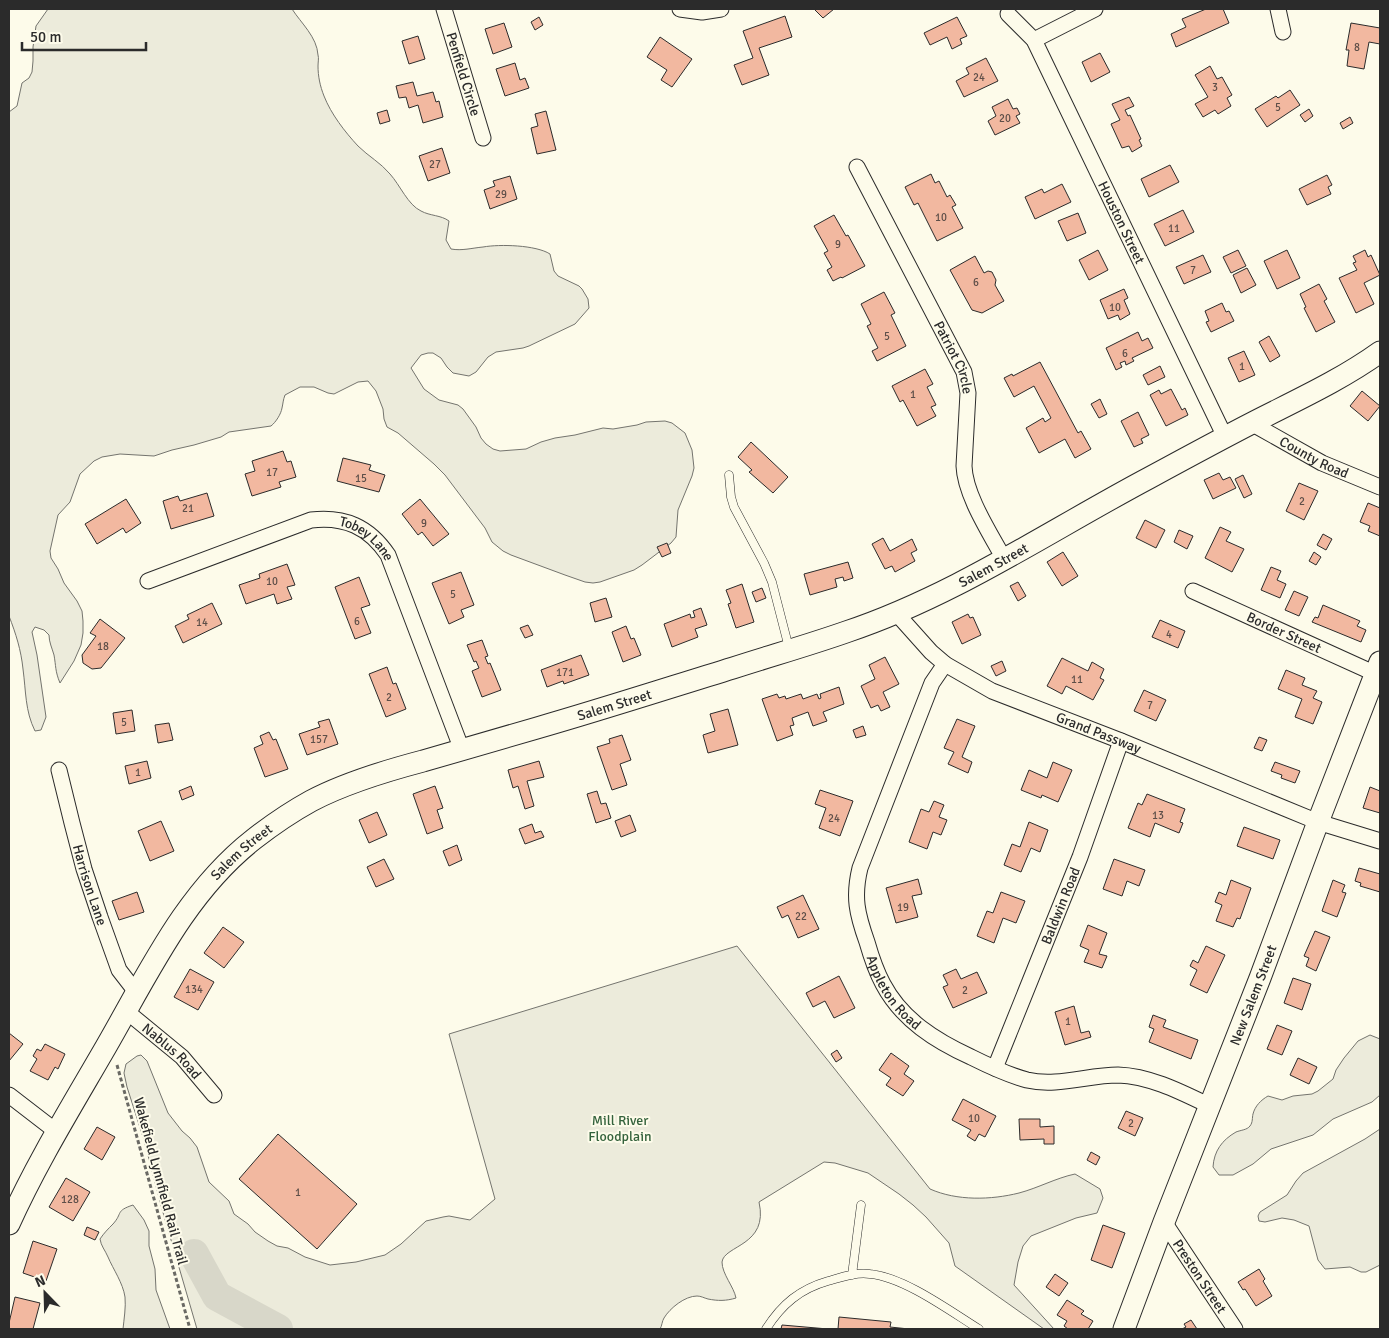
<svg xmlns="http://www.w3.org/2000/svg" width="1389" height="1338" viewBox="0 0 1389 1338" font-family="Signika,sans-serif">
  <rect width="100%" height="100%" fill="#fdfbea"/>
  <path fill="#ecebdb" stroke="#74746e" d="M48,9H292C301,23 317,37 318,55C319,58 318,62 318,66C318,76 320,86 324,96C331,114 345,132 358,146C368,156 381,163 390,174C400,185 408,205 421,211C430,216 441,215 449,221L446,240L451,249C462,251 472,248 483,247C500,244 536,245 550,254L554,271L558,276L579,286L582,289L588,299L589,308L575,324L529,346L523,348L496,352L488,357L476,372L469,376L453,373L447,367L441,358L433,353H428L421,355L411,368L424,389L439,400L458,405L463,409L476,427L481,438L486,444L493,449L500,451L526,449L541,442L555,438L575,435L603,428L613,429L637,425L646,422L665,421L672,423L685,433L692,450L694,468L692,476L678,510L676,537L671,543L642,565L634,570L600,582L593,583L585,582L565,575L511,555L503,551L492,542L485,528L445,475L434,464L398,433L387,427L384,419L383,409L376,391L368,381L358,382L334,394L328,393L314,387H300L285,395C283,400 283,404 282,408C281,414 276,422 271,426L229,432L221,437L194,445L172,450L154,456L120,454L102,457L94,461L80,474L70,502L58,515L50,551L51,558L58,569L64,583L77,601L82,611L83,621V633L81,645L74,661L60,683C55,671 56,666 54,655C52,648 49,642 49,635L44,630L35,627L32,632L37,655L46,717L41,730L35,731C25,711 26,691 23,669C21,650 16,634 9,616V112L17,106L22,83L29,78L32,72L33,61V47L36,26Z
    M737,946L930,1189C957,1201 991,1200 1019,1193C1038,1188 1056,1178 1075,1174L1100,1189L1103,1198L1097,1213L1076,1218L1031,1236L1023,1246L1018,1262L1014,1285L1054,1329H1044L955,1266L949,1243L926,1217L913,1205L899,1194L868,1173L835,1163L824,1162L759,1202C769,1246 724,1245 722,1262C722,1274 734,1287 736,1298C726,1301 718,1301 708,1299C704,1298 701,1296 697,1296C685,1296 670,1308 664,1318C662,1321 662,1326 660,1329H197L162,1209L144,1140L127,1087L124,1073L126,1064L137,1056L141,1055L147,1061L168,1113L182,1131L190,1138L197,1147L209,1182L229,1201L234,1214L248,1224L255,1232L268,1241L277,1246L288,1248L305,1257L330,1265L356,1262L385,1255L401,1244L426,1221L443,1217L449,1216L470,1220L495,1199L449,1034Z
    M1370,1035L1380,1039V1095L1372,1102L1333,1119L1313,1135L1271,1149L1253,1164L1233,1175H1219L1213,1167C1214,1151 1222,1140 1236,1132C1241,1130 1247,1130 1250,1126C1253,1122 1252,1118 1253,1114C1255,1106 1261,1100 1268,1096L1282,1100L1293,1096L1312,1094L1318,1091L1333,1079L1336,1070L1344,1058L1358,1041Z
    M1380,1129V1265L1366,1272H1361L1350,1267L1325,1269L1318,1260L1309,1226L1294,1220L1282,1218L1265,1222L1259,1221L1258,1216L1260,1212L1287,1195L1296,1181L1303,1173L1365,1139Z
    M133,1205L144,1220L149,1231V1246L155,1269L156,1290L170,1329H123C124,1319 126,1307 125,1297C123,1283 113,1269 108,1257C105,1250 101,1246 100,1239C104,1233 108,1229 113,1224C123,1213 115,1211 133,1205Z"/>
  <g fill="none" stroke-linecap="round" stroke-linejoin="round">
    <path stroke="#d8d7c9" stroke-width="30" d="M194,1254L217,1296L278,1329"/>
  </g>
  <path fill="#f2b8a0" stroke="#2b2b2b" d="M814,9H834L823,18Z
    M1206,9H1223L1229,23L1176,47L1171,34L1186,27L1182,19Z
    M785,16L792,37L759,48L769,75L742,85L734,65L753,58L743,31Z
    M539,17L543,25L535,30L531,22Z
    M957,17L967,36L960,39L962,44L952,49L947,37L930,45L924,33Z
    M504,23L512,47L493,54L485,29Z
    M1351,23L1380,28V44L1369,42L1364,69L1347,66L1349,50H1346Z
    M418,36L425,59L409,64L402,41Z
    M660,37L692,59L672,87L661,80L667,70L647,57Z
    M1100,53L1110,72L1091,82L1082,62Z
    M986,58L998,81L964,97L956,81L969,74L966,68Z
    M515,63L520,80L525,78L529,88L505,96L496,69Z
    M1210,66L1217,79L1222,77L1232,95L1227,98L1231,106L1218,114L1215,110L1203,117L1195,104L1208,97L1195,75Z
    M413,82L417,96L433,92L436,102L439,101L443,117L423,123L418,105L409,108L406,97L399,98L396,86Z
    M1290,90L1300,105L1267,127L1255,109L1276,96L1278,98Z
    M1129,97L1134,106L1125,110L1128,116L1130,115L1141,139L1139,140L1142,146L1132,152L1129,146L1122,148L1111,124L1120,120L1112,104Z
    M1008,99L1013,109L1017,108L1020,114L1016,116L1020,123L995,135L988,121L996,116L992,107Z
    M1309,109L1313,116L1305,122L1300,115Z
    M387,110L390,121L380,124L377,113Z
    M546,111L556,150L537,154L531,128L538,126L535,114Z
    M1350,117L1353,123L1343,129L1340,123Z
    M442,148L450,173L428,181L419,156Z
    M1170,165L1179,182L1149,197L1141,179Z
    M931,174L935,183L939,181L947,197L950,195L956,205L952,207L963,228L937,241L918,203L914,205L905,187Z
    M1327,175L1332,185L1328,187L1331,194L1307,205L1299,189Z
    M510,176L517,199L490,209L484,190L495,186L493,181Z
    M1062,184L1071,202L1035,219L1025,197L1042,189L1044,193Z
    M1183,210L1194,232L1165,246L1154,224Z
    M1078,213L1086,233L1067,241L1058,221Z
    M834,215L846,236L848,235L865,266L842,278L841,277L833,281L827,270L832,267L824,253L828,251L814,226Z
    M1098,250L1108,270L1089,280L1079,260Z
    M1238,250L1246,266L1231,273L1223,257Z
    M1287,250L1300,278L1277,289L1264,261Z
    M1365,250L1368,257L1371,255L1380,275L1364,283L1374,304L1356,313L1339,278L1357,270L1353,263L1356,262L1353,256Z
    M1203,255L1211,272L1184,284L1176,267Z
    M975,256L984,273L988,271L992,272L996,280L995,285L1004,301L982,313L972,310L950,270Z
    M1247,268L1256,285L1241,293L1233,275Z
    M1319,284L1327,299L1324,301L1335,322L1316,332L1304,308L1306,307L1300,294Z
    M1124,289L1128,298L1124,300L1130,314L1120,320L1118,315L1108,319L1100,300Z
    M884,292L895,313L891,315L906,346L877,361L872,351L878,348L867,326L871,324L861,304Z
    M1222,303L1226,312L1229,311L1234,321L1211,332L1206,322L1209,321L1205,311Z
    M1138,332L1142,341L1148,338L1153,348L1132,358L1134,361L1126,365L1125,361L1120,363L1122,367L1116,370L1106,348Z
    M1269,336L1280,356L1270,362L1259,342Z
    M1244,351L1255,375L1239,382L1228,358Z
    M1040,362L1078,433L1081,431L1091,449L1075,458L1065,439L1039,453L1026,428L1043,418L1045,422L1051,418L1034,386L1014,397L1004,378L1012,374L1013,376Z
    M1160,366L1165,377L1148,385L1143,375Z
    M925,369L933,384L927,387L936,405L931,407L936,416L917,426L903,400L900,402L892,386Z
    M1171,389L1182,410L1185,408L1188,415L1166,426L1150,395L1159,390L1161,394Z
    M1362,391L1380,406L1368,421L1350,406Z
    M1100,399L1107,414L1099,418L1091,404Z
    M1138,412L1149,435L1141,439L1143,443L1134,447L1121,421Z
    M751,442L788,477L773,493L749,472L752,470L738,457Z
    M283,451L287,462L291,461L296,477L279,482L281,487L252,496L245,474L255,471L252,461Z
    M343,458L371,465L369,470L385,475L379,492L337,481Z
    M1219,473L1223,480L1230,477L1236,488L1213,499L1204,480Z
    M1243,475L1252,494L1244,498L1235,479Z
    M1299,483L1318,491L1304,520L1286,511Z
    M207,493L214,516L171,529L163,501L178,496L180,501Z
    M126,499L141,523L126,533L123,528L97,544L85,524Z
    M420,499L449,534L433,546L422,532L418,535L402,514Z
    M1368,503L1380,508V536L1368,531L1370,526L1360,522Z
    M1145,520L1165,530L1156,548L1136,538Z
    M1220,527L1231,532L1226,541L1244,549L1232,572L1205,558Z
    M1179,530L1193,536L1187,549L1174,542Z
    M1323,534L1332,539L1326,550L1317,545Z
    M883,538L890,551L912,539L917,550L911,553L915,561L895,572L892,566L885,569L872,544Z
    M667,543L671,553L662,557L657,547Z
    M1063,552L1078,576L1062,586L1047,562Z
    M1314,552L1321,557L1316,565L1309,561Z
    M848,562L853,578L844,581L843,577L835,579L837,587L810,595L804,574Z
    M287,564L295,585L287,587L292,599L277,604L274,594L246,604L239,585L260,578L259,574Z
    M1271,567L1281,571L1277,580L1286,584L1280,598L1261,590Z
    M461,572L474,605L461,610L464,617L449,624L432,583Z
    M359,577L370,605L361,608L371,633L355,639L335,587Z
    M1018,582L1026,596L1018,601L1010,586Z
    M742,584L754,622L736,628L728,604L731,603L726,590Z
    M762,588L766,598L756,602L752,592Z
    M1294,591L1308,597L1299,616L1285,610Z
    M606,598L612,617L595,622L590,603Z
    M212,603L222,624L183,643L175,626L189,619L187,615Z
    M1323,605L1360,621L1357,626L1366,630L1361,642L1312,622L1315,617L1318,618Z
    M701,608L707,625L695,629L698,637L672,647L664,624L690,614L691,618L695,617L693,611Z
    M968,614L970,618L973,617L981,635L962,644L952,622Z
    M100,619L125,638L101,668L92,669L83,663L82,655L96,636L90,633Z
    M1160,620L1185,631L1178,648L1152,637Z
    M528,625L533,635L525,638L520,628Z
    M626,626L631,639L634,638L641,655L623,662L612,632Z
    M482,640L488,656L485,657L488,664L490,663L501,690L482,697L472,671L479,668L476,661L474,662L467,645Z
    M581,655L589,675L564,684L563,681L547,687L541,670Z
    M885,657L899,684L883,692L890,707L881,711L878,705L871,708L861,686L875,679L869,665Z
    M1062,658L1088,671L1092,662L1104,669L1100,678L1104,680L1093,700L1066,686L1062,694L1047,686Z
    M1002,661L1006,671L996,676L991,666Z
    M387,667L393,684L396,683L406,709L386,717L369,674Z
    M1286,670L1305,678L1302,685L1317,691L1313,698L1322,702L1313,724L1295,717L1302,699L1278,689Z
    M839,687L844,704L823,712L827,721L813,726L808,712L792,718L794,725L790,726L793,735L777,741L762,699L777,694L779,698L785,696L786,699L801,694L803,699L817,694L819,699L821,698L820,694Z
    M1144,690L1166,700L1156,721L1134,711Z
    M728,709L738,745L708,753L703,735L715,731L710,714Z
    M132,710L135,731L116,734L113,713Z
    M329,719L338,744L307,755L299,734L320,727L318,722Z
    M957,719L975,726L962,757L972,762L968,773L948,764L954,752L944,748Z
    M169,723L173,740L158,743L155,725Z
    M863,726L866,735L856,738L853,730Z
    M269,732L273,740L276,739L288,769L265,777L254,748L263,744L260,736Z
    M622,735L631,760L620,764L627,785L612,790L597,747L610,743L609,739Z
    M1259,737L1267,740L1262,751L1254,748Z
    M147,761L151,778L129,784L125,766Z
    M539,761L544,777L527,781L534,806L525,809L518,786L513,788L508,770Z
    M1053,762L1072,770L1058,802L1042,795L1041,798L1021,790L1029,770L1047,778Z
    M1275,762L1300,771L1295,783L1281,778L1282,775L1271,771Z
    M191,786L194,795L182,800L179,791Z
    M435,786L443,808L437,810L443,828L427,834L413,794Z
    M1370,787L1380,791V813L1363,808Z
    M820,790L853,801L840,836L819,828L826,808L815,804Z
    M597,791L601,804L606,803L611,818L596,823L587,794Z
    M1147,794L1185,809L1180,822L1183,823L1179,833L1155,823L1150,837L1128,828L1138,803L1142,805Z
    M934,801L944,805L939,817L947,820L941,835L933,832L927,849L909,842L921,809L929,812Z
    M377,812L387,835L369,843L359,820Z
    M630,815L636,831L621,837L615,821Z
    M161,821L174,851L150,861L138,831Z
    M1029,822L1048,830L1040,852L1031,848L1021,872L1004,865L1012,844L1020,847Z
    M532,824L535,833L541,831L544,837L525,844L519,829Z
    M1244,827L1280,840L1273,859L1237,846Z
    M457,845L462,860L449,866L443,851Z
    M384,859L394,879L376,887L367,867Z
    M1114,859L1145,870L1139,886L1127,881L1122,896L1103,889Z
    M1359,868L1380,874V892L1360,886L1361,883L1355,881Z
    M918,879L922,894L912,896L918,917L896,923L886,888Z
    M1231,880L1251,888L1240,919L1237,918L1233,927L1216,921L1222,905L1215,902L1219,892L1226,895Z
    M1333,880L1345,885L1342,892L1346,893L1337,917L1322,911Z
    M137,892L144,912L119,920L112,901Z
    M1001,892L1025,901L1016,923L1003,918L994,943L977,936L987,911L993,913Z
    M803,895L819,929L798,938L788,915L782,918L777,907Z
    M1088,925L1107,933L1099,954L1107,956L1102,968L1084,962L1089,950L1080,946Z
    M223,927L244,942L224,968L204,953Z
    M1315,931L1330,937L1316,971L1306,966L1309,958L1304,956Z
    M1206,946L1225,955L1207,993L1190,985L1197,970L1190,966L1193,960L1198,963Z
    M190,969L214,982L198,1010L174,997Z
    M956,969L961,979L977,972L987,993L953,1008L943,987L948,985L943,975Z
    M839,976L855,1008L834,1018L825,1001L813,1007L806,993Z
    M1293,978L1311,984L1302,1010L1284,1003Z
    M1074,1006L1081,1033L1089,1031L1091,1037L1065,1045L1055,1012Z
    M1153,1015L1166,1020L1163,1027L1198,1040L1191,1059L1149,1042L1154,1029L1149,1027Z
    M1277,1025L1292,1031L1282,1055L1267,1049Z
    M9,1033L23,1044L9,1061Z
    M45,1044L65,1054L58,1069L55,1067L48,1080L30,1071L37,1059L33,1056L37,1049L41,1051Z
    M837,1050L842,1058L836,1062L831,1054Z
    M891,1053L909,1066L904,1074L914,1081L903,1096L886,1085L891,1078L879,1070Z
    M1298,1058L1317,1067L1309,1084L1290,1075Z
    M963,1099L996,1116L985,1137L979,1134L975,1141L967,1136L971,1130L952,1120Z
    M1126,1111L1143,1118L1135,1136L1118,1128Z
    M1019,1119H1040V1127L1054,1126V1144H1044V1139L1020,1140Z
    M97,1127L115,1137L102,1160L84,1149Z
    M278,1134L357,1204L317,1249L239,1179Z
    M1091,1152L1100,1157L1096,1165L1087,1160Z
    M66,1178L90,1192L73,1221L49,1207Z
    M1103,1225L1125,1233L1112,1268L1091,1260Z
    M87,1227L99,1232L95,1240L84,1235Z
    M33,1241L57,1249L46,1281L23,1273Z
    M1259,1269L1265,1279L1263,1281L1272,1296L1256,1306L1245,1289L1243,1290L1238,1282Z
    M1055,1274L1068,1283L1059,1296L1046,1287Z
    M15,1297L40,1303L33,1329H9V1323Z
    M1067,1300L1084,1311L1081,1314L1093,1321L1088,1329H1068L1064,1326L1067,1321L1057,1315Z
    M839,1317L891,1322L890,1327L909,1329H838Z
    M1191,1320L1197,1329H1182L1186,1327L1184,1324Z
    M782,1325L828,1329H781Z"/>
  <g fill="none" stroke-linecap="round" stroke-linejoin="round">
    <g stroke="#2b2b2b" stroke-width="9">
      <path id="lane" d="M729,475L731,497L734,507L764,563L772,582L789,648
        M852,1275L861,1205
        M766,1329C782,1304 800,1289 828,1281C842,1277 856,1272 870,1274C904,1277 950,1311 979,1329"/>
    </g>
    <g stroke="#2b2b2b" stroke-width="17">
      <g id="street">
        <path id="s1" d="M444,9L483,138"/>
        <path d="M680,9L702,12L721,9"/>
        <path d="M1278,9L1283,32"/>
        <path id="s2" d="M1008,14L1034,40L1225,437"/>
        <path d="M1034,40L1095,9"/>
        <path id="s3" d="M857,167L964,372L968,393L964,466C965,495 990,533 1004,559"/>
        <path id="s4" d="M1251,423L1322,463L1380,487"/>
        <path id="s5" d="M148,581L311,520C345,516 369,527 388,555L462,750"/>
        <path id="s6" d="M1193,591L1376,674"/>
        <path id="s7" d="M897,614L931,652L945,664L992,691L1121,741L1318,822L1380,841"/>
        <path id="s8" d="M945,664L932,683L860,868C853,897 857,914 867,942C871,956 876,971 883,984C902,1020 936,1041 971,1057C989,1066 1008,1075 1027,1080C1057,1087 1088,1075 1118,1075C1150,1076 1181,1092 1210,1106"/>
        <path id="s9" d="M59,770L72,823L84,869L100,917L119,970L136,992"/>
        <path id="s10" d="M126,1011L182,1057L214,1095"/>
        <path id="s11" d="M995,1068L1080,857L1121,741"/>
        <path d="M9,1095L57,1132"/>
        <path id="s12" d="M1164,1222L1235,1329"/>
      </g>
    </g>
    <g stroke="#2b2b2b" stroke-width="23">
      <g id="secondary">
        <path id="s13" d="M9,1224C37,1162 73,1104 107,1045C149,972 186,892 254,839C272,825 291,812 311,801C345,783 385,771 423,761C461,750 499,739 537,728C603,709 668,688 733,668C770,656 809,645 846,632C954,596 1049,531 1149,478C1184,459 1219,440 1254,422C1297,400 1341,380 1380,352"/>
        <path id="s14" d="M1124,1329L1164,1222L1260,978L1318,822L1380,662"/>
      </g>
    </g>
    <path stroke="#6a6964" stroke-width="3" stroke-dasharray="4 2.5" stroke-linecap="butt" d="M117,1065L190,1329"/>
    <use href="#lane" stroke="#fdfbea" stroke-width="8"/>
    <use href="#street" stroke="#fdfbea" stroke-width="15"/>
    <use href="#secondary" stroke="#fdfbea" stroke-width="21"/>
  </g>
  <g text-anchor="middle" stroke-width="4" stroke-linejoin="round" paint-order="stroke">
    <g font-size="11" fill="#5d4e48">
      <text x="1357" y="51">8</text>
      <text x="979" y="81">24</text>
      <text x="1215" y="91">3</text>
      <text x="1278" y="111">5</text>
      <text x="1005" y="122">20</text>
      <text x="435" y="168">27</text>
      <text x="501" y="198">29</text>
      <text x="941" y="221">10</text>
      <text x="1174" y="232">11</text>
      <text x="838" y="248">9</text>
      <text x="1193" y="274">7</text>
      <text x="976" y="286">6</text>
      <text x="1115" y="311">10</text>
      <text x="887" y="340">5</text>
      <text x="1125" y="357">6</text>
      <text x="1242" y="370">1</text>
      <text x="913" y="398">1</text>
      <text x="272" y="476">17</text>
      <text x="361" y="482">15</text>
      <text x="1302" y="505">2</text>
      <text x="188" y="512">21</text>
      <text x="424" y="527">9</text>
      <text x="272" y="585">10</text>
      <text x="453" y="598">5</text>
      <text x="357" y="625">6</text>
      <text x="202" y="626">14</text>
      <text x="1169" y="638">4</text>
      <text x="103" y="650">18</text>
      <text x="565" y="676">171</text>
      <text x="1077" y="683">11</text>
      <text x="389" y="701">2</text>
      <text x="1150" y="709">7</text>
      <text x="124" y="726">5</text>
      <text x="319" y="743">157</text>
      <text x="138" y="776">1</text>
      <text x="1158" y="819">13</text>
      <text x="834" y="822">24</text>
      <text x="903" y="911">19</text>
      <text x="801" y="920">22</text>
      <text x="194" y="993">134</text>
      <text x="965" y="994">2</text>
      <text x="1068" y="1025">1</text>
      <text x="974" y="1122">10</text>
      <text x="1131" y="1127">2</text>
      <text x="298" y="1196">1</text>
      <text x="70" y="1203">128</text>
    </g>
    <g font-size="14" fill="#2b2b2b" stroke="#fdfbea">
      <text dy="5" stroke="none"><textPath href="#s1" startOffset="68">Penfield Circle</textPath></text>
      <text dy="5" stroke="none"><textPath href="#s2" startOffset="239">Houston Street</textPath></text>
      <text dy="5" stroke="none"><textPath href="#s3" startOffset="214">Patriot Circle</textPath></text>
      <text dy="5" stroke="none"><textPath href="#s4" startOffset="72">County Road</textPath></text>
      <text dy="5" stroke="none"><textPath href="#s5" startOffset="236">Tobey Lane</textPath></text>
      <text dy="5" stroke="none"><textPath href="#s13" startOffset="1251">Salem Street</textPath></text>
      <text dy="5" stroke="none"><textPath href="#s6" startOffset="100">Border Street</textPath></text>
      <text dy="5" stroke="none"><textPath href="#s13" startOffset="846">Salem Street</textPath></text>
      <text dy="5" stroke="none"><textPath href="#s7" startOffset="238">Grand Passway</textPath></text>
      <text dy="5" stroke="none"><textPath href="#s13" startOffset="441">Salem Street</textPath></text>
      <text dy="5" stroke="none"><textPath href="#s9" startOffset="119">Harrison Lane</textPath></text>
      <text dy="5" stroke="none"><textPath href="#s11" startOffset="175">Baldwin Road</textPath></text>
      <text dy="5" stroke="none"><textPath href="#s8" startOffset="355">Appleton Road</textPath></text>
      <text dy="5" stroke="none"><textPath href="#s14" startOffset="358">New Salem Street</textPath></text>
      <text dy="5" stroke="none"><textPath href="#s10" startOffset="61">Nablus Road</textPath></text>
      <text transform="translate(161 1181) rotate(75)" y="5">Wakefield Lynnfield Rail Trail</text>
      <text dy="5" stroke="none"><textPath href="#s12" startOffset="65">Preston Street</textPath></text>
    </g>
    <g font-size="14" fill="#34623c" stroke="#fdfbea">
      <text x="620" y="1125">Mill River<tspan x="620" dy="16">Floodplain</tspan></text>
    </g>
  </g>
  <rect width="1389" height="1338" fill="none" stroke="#2b2b2b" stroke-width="20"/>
  <g transform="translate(45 1293) rotate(337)" stroke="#fdfbea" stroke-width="4" paint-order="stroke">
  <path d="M0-4L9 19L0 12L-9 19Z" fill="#2b2b2b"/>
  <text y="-8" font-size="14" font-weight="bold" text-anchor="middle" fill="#2b2b2b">N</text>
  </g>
  <path d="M22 42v8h124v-8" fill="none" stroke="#2b2b2b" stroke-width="2.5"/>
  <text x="30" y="42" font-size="15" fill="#2b2b2b" stroke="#fdfbea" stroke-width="4" paint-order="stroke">50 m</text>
</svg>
